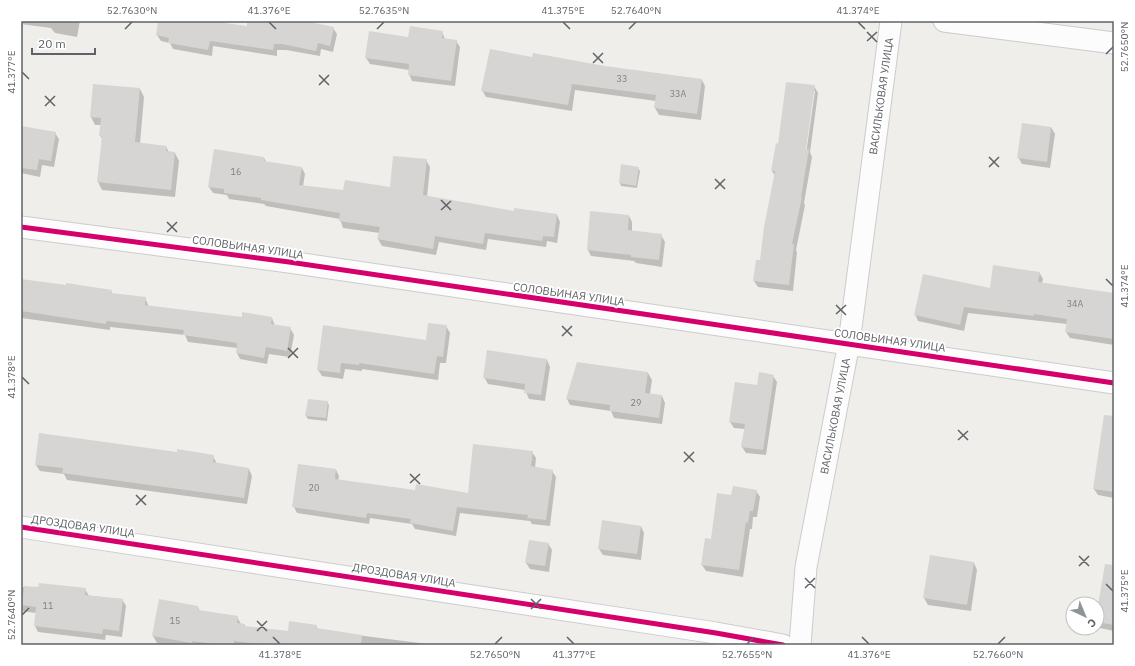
<svg xmlns="http://www.w3.org/2000/svg" width="1135" height="666" viewBox="0 0 1135 666" font-family="'IBM Plex Sans',sans-serif">
  <rect width="100%" height="100%" fill="#efeeea"/>
  <path fill="#0003" fill-rule="evenodd" d="M21,21H80L77,37L55,33L51,28L21,24Z
    M159,21H217V23L247,27L248,21H300L333,28L337,34L333,52L321,49L320,56L286,50H277V56L213,46L212,56L173,49L170,43L161,41L157,35Z
    M442,32L445,39L456,41L460,47L455,86L412,81L409,74V70L370,64L366,58L409,38Z
    M533,59L702,80L705,86L701,120L659,115L655,108L656,101L575,90L572,111L486,97L482,90Z
    M814,86L818,93L810,152L812,157L804,203L805,205L796,250L797,252L793,291L758,287L754,281L761,262L775,176L772,171L779,145ZM813,91H815L806,154L804,153Z
    M140,89L144,97L140,144L166,147L169,152L175,153L179,161L175,197L102,190L98,182L103,140L100,135L101,125H95L91,117Z
    M21,127L55,133L59,139L54,167L42,165L40,177L21,173Z
    M1051,127L1055,134L1050,168L1022,164L1018,157Z
    M264,158L266,162L302,168L305,174L303,186L344,191L391,188L426,160L430,167L427,197L515,212L557,215L560,222L557,243L547,241L546,247L488,239L486,250L439,242L436,255L382,246L378,239L380,233L343,228L340,219L266,206L264,204L229,199L227,195L213,193L209,187Z
    M622,166L638,168L640,171L637,188L621,186L620,183Z
    M629,216L632,222V231L661,235L665,242L662,267L636,263L634,261L591,256L588,250Z
    M1039,272L1043,279L1042,283L1114,294V345L1070,338L1066,332L1067,324L968,313L964,331L918,321L915,314Z
    M21,280L111,291L113,295L145,298L149,307L243,318H272L275,326L290,328L294,335L290,357L269,354L267,364L240,359L237,353V348L188,342L185,335L110,327V330L21,318Z
    M324,326L426,341L446,326L450,333L446,363H440L438,380L362,369V371L345,369L343,379L322,376L318,370Z
    M547,360L550,367L545,401L529,399L525,390L488,384L484,377Z
    M578,363L648,373L652,380L650,394L662,396L665,403L662,424L614,418L611,411L570,405L567,399Z
    M773,376L777,382L766,455L746,453L742,447L745,429L734,428L730,422L758,386Z
    M327,402L329,405L327,421L308,419L306,416Z
    M1114,445V498L1098,495L1094,489Z
    M532,452L536,458L535,468L552,471L556,477L550,526L532,524L530,521L460,513L456,536L415,529L412,524L370,518L369,524L297,513L294,507L336,470L339,476L338,481L416,492L469,494Z
    M178,453L213,456L217,464L249,469L252,476L247,504L67,480L64,474L40,471L36,465Z
    M756,491L760,497L757,517H753L752,529H750L743,577L706,571L702,565L732,497Z
    M641,526L644,533L641,560L603,555L599,549Z
    M548,543L552,550L549,572L530,569L526,563Z
    M974,563L977,570L971,611L928,605L924,598Z
    M21,587L85,589L89,596L122,599L126,606L122,637L106,635L105,640L38,632L35,626L36,613L21,611Z
    M1114,589V631L1100,628L1097,623V617Z
    M198,607L200,612L237,617L241,624L246,627L289,632L316,626L318,630L435,645H171L157,643L153,636Z"/>
  <path fill="#d6d5d3" d="M158,21H211L247,26V21H305L334,27L330,46L318,43L316,51L282,44H274L273,50L210,41L208,50L168,43L169,38L156,35Z
    M410,26L443,31L442,38L457,40L451,81L408,75L409,64L365,58L369,31L408,37Z
    M490,49L532,57L533,53L605,66L702,79L697,114L654,108L656,95L572,84L568,105L481,91Z
    M786,82L815,85L806,149H809L801,197H802L792,244H794L789,285L753,281L756,260H760L764,227L775,171H771L776,143L778,144Z
    M93,84L140,88L135,142L167,146L166,151L175,152L171,190L97,182L102,136H99L101,118L90,117Z
    M1022,123L1051,127L1047,162L1017,158Z
    M21,126L56,132L51,161L39,159L37,170L21,168Z
    M214,149L264,157V161L302,167L299,185L343,190L345,180L390,187L393,156L427,159L423,195L514,211V208L557,214L554,237L543,236L542,241L485,233L483,244L435,236L433,249L377,239L380,227L339,221L340,213L261,200V198L224,193V189L208,187Z
    M621,164L639,167L636,186L619,183Z
    M590,211L629,215L628,230L662,234L659,260L631,257V255L587,250Z
    M993,265L1040,272L1038,282L1114,293V339L1065,332L1067,319L1034,314V316L964,307L960,325L914,315L923,274L990,288Z
    M21,279L66,285V283L112,290L111,293L146,297L145,305L242,317V312L272,317L271,324L291,327L287,351L266,347L264,358L236,353L237,343L183,335L184,330L107,321L106,324L21,311Z
    M428,323L447,325L443,357L437,356L434,374L359,363V365L341,363L340,373L317,370L323,325L426,340Z
    M487,350L547,359L541,395L524,393L525,384L483,378Z
    M577,362L648,372L645,393L662,395L659,418L610,411V405L566,399Z
    M759,372L774,375L763,450L741,447L745,424L729,422L735,382L757,385Z
    M308,399L328,401L326,418L305,416Z
    M1104,415L1114,416V492L1093,489Z
    M39,433L177,452V449L214,455L213,462L249,468L244,498L62,473L63,468L35,465Z
    M473,444L533,451L531,466L553,470L546,520L527,518L528,515L457,507L453,531L410,523L411,519L367,513L366,518L292,507L298,464L336,469L335,479L415,490L416,484L468,493Z
    M733,486L757,490L753,511H750L748,523L746,522L739,570L701,565L705,538L711,539L717,493L731,495Z
    M602,520L641,526L637,554L598,549Z
    M529,540L549,543L545,566L525,563Z
    M930,555L974,562L967,605L923,598Z
    M1105,564L1114,565V625L1097,622V611Z
    M39,583L86,588L85,595L123,599L119,631L103,629L102,634L34,626L36,607L22,605L24,586L38,587Z
    M159,599L198,606V610L238,616L237,623L245,624V626L288,631L289,621L317,625L316,628L362,635L361,645H265L234,641V645H222L192,641V643L152,636Z"/>
  <g fill="none" stroke-linecap="round" stroke-linejoin="round">
    <g stroke="#cbcccc" stroke-width="23">
      <path id="street" d="M944,21L1114,43
        M21,227L289,262L1114,383
        M21,527L716,633L783,645
        M800,645L806,567L849,343L891,21"/>
    </g>
    <use href="#street" stroke="#fdfcfc" stroke-width="21"/>
    <g stroke="#fff" stroke-width="8">
      <path id="cycleway" d="M21,227L289,262L1114,383
        M21,527L716,633L783,645"/>
    </g>
    <use href="#cycleway" stroke="#d6006c" stroke-width="5"/>
  </g>
  <path fill="none" stroke="#5f6368" stroke-width="1.5" d="M269,22L276,29M563,22L570,29M858,22L865,29M125,29L132,22M377,29L384,22M629,29L636,22M867,32L877,42M867,41L877,32M593,53L603,63M1106,54L1113,47M593,63L603,53M22,72L29,79M319,75L329,85M319,85L329,75M45,96L55,106M45,106L55,96M989,157L999,167M989,167L999,157M715,179L725,189M715,189L725,179M441,200L451,210M441,210L451,201M167,222L177,232M167,232L177,222M1106,279L1113,286M836,305L846,315M836,314L846,305M562,326L572,336M562,336L572,326M288,348L298,358M288,358L298,348M22,377L29,384M958,430L968,440M958,440L968,431M684,452L694,462M684,462L694,452M410,474L420,484M410,483L420,474M136,495L146,505M136,505L146,495M1079,556L1089,566M1079,566L1089,556M805,578L815,588M1106,584L1113,591M805,588L815,578M531,599L541,609M531,609L541,599M22,615L29,608M257,621L267,631M257,631L267,621M273,637L280,644M567,637L574,644M862,637L869,644M495,644L502,637M747,644L754,637M998,644L1005,637"/>
  <g text-anchor="middle" stroke-width="3.5" stroke-linejoin="round" paint-order="stroke">
    <g font-size="9" fill="#7e8184">
      <text x="622" y="82">33</text>
      <text x="678" y="97">33А</text>
      <text x="236" y="175">16</text>
      <text x="1075" y="307">34А</text>
      <text x="636" y="406">29</text>
      <text x="314" y="491">20</text>
      <text x="48" y="609">11</text>
      <text x="175" y="624">15</text>
    </g>
    <g font-size="11" fill="#5f6368" stroke="#fff">
      <text transform="translate(881 96) rotate(-82)" y="4">ВАСИЛЬКОВАЯ УЛИЦА</text>
      <text transform="translate(248 247) rotate(8)" y="4">СОЛОВЬИНАЯ УЛИЦА</text>
      <text transform="translate(569 294) rotate(8)" y="4">СОЛОВЬИНАЯ УЛИЦА</text>
      <text transform="translate(890 340) rotate(8)" y="4">СОЛОВЬИНАЯ УЛИЦА</text>
      <text transform="translate(835 416) rotate(-79)" y="4">ВАСИЛЬКОВАЯ УЛИЦА</text>
      <text transform="translate(83 526) rotate(8)" y="4">ДРОЗДОВАЯ УЛИЦА</text>
      <text transform="translate(404 575) rotate(9)" y="4">ДРОЗДОВАЯ УЛИЦА</text>
    </g>
  </g>
  <rect width="1135" height="666" fill="none" stroke="#ffffff" stroke-width="44"/>
  <g transform="translate(1085 616) rotate(136)"><circle r="19" fill="#ffffff" stroke="#bfc1c3"/>
  <path d="M0-3L7 15L0 10L-7 15Z" fill="#919496"/>
  <text y="-6" font-size="11" font-weight="bold" text-anchor="middle" fill="#5f6368">С</text>
  </g>
  <path d="M32 48v6h63v-6" fill="none" stroke="#5f6368" stroke-width="2"/>
  <text x="38" y="48" font-size="12" fill="#5f6368" stroke="#ffffff" stroke-width="3" paint-order="stroke">20 m</text>
  <rect x="22" y="22" width="1091" height="622" fill="none" stroke="#5f6368" stroke-width="1.5"/>
  <g font-size="10" text-anchor="middle" fill="#5f6368">
    <text x="132" y="14">52.7630°N</text>
    <text x="269" y="14">41.376°E</text>
    <text x="384" y="14">52.7635°N</text>
    <text x="563" y="14">41.375°E</text>
    <text x="636" y="14">52.7640°N</text>
    <text x="858" y="14">41.374°E</text>
    <text transform="translate(1124 47) rotate(-90)" y="4">52.7650°N</text>
    <text transform="translate(11 72) rotate(-90)" y="4">41.377°E</text>
    <text transform="translate(1124 286) rotate(-90)" y="4">41.374°E</text>
    <text transform="translate(11 377) rotate(-90)" y="4">41.378°E</text>
    <text transform="translate(1124 591) rotate(-90)" y="4">41.375°E</text>
    <text transform="translate(11 615) rotate(-90)" y="4">52.7640°N</text>
    <text x="280" y="658">41.378°E</text>
    <text x="495" y="658">52.7650°N</text>
    <text x="574" y="658">41.377°E</text>
    <text x="747" y="658">52.7655°N</text>
    <text x="869" y="658">41.376°E</text>
    <text x="998" y="658">52.7660°N</text>
  </g>
</svg>
